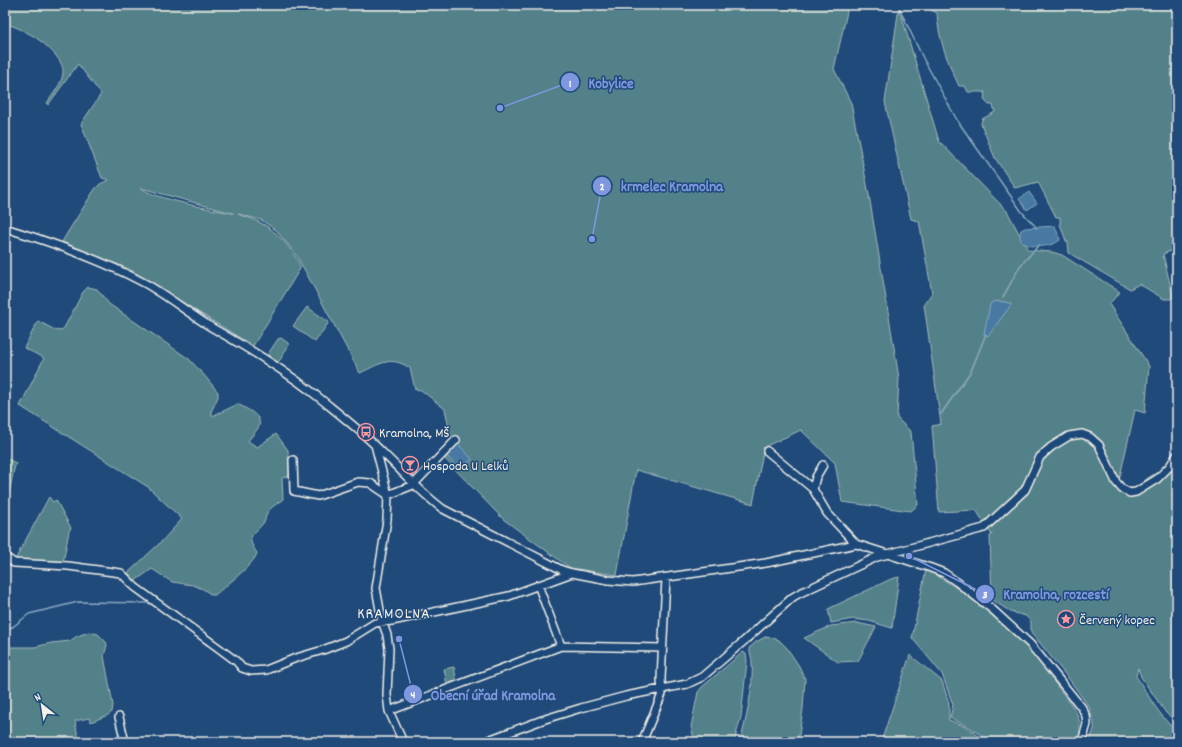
<svg xmlns="http://www.w3.org/2000/svg" width="1182" height="747" viewBox="0 0 1182 747" font-family="Dekko,sans-serif">
  <rect width="100%" height="100%" fill="#1f4a7a"/>
  <filter id="ink" filterUnits="userSpaceOnUse"><feTurbulence type="fractalNoise" baseFrequency=".025" numOctaves="2"/><feDisplacementMap in="SourceGraphic" scale="8" xChannelSelector="R" yChannelSelector="G"/><feConvolveMatrix kernelMatrix="1 2 1 2 8 2 1 2 1" color-interpolation-filters="sRGB"/></filter>
  <g filter="url(#ink)">
    <path fill="#53818a" stroke="#a4b9b9" fill-rule="evenodd" d="M5,5H846L847,12L834,69L851,103L869,195L899,378L897,418L911,432L918,505L911,511L842,502L835,463L801,430L764,447L753,504L636,470L617,575L570,568L503,519L445,459L452,442L445,409L421,390L415,389L410,368C390,355 380,364 360,373L298,258L291,248L276,230L261,220L238,214C245,217 252,218 259,222C278,231 291,248 301,267L253,346L129,269L62,242L66,235L95,189L100,184L109,180L102,178L81,124L101,94L78,64L48,105L47,103C52,95 62,84 63,73C65,59 40,39 28,33C21,29 13,26 5,23ZM141,188L232,213H233C216,211 150,197 141,188Z
      M921,5H1177V250L1176,249L1163,254L1173,297L1171,299H1164L1139,284L1130,289L1069,253L1068,242L1066,241L1060,224V217H1056L1038,182L1015,188L995,158L981,124L982,119L995,112L993,105H989L984,100L985,92H968L965,86H959C948,63 938,39 937,13Z
      M899,7L939,141L1007,211L1028,250L1052,252L1062,255L1120,292L1109,304L1149,366L1145,413L1135,410L1119,481C1125,488 1130,489 1139,488C1146,477 1149,478 1159,471C1167,464 1172,456 1177,447V717H1171L1166,713L1141,677L1138,668L1136,676C1148,695 1160,717 1177,732V742H1089L1094,729V724L1089,707L1069,679L1031,632V622L1026,616L1011,612L992,600L990,536L992,535L976,510L939,512L932,426L941,424L924,304L932,293L919,221L911,219L885,102Z
      M88,287L97,289L109,304L189,359L204,375L218,392V397L211,412L212,415H215L238,404C246,409 265,416 258,428C255,433 251,437 248,441L257,447L276,434L288,450L289,476L282,478L283,499C279,503 269,508 267,513C265,516 266,520 264,522C254,536 244,534 257,553C254,565 225,586 215,595H212L203,589L193,585L172,582L152,569L135,581L128,573L162,541L182,519L148,487L20,406L44,358L24,348L38,321L55,330L60,331L64,328L83,292Z
      M307,307L329,322L315,342L293,326Z
      M281,338L288,343L289,345L280,360L277,362L269,356L268,354L278,339Z
      M5,458L16,463C11,477 11,492 5,506Z
      M49,497L53,502L56,500L71,528L69,531L63,563L21,560L16,558Z
      M926,569C969,594 1010,624 1042,663C1047,670 1051,678 1057,686C1070,704 1087,717 1077,742H991L969,727L950,718L953,705L942,674L912,638Z
      M899,577L892,628L869,621L853,619L831,623L828,609L891,579Z
      M857,623L876,627L858,661L838,662L804,638L831,626Z
      M89,632L98,634L106,642L107,645L104,656L113,705L112,712L108,715L91,722L89,718L75,721L79,742H5V647H35L51,643L70,641L77,636Z
      M767,636L779,640L787,648L799,666L805,679L803,709L798,742H740C746,721 754,685 752,663C752,658 750,653 749,648L756,642Z
      M743,652L746,654L747,661L741,717L734,742H695L691,727L698,692L702,687Z
      M910,655L942,681L949,703V720L968,728L987,742H881Z
      M454,667L457,683L447,685L444,669Z"/>
    <path fill="#4679a3" stroke="#8ca9bf" d="M1029,192L1037,203L1027,210L1019,199Z
      M1055,226L1060,240C1050,249 1013,251 1021,230L1025,228Z
      M999,301L1010,303L1011,305L988,336L984,334L990,305L992,302Z
      M458,444L472,459L460,470L446,455Z"/>
    <g fill="none" stroke-linecap="round" stroke-linejoin="round">
      <path stroke="#8ca9bf" stroke-width="1.5" d="M900,5L901,12L923,58L957,120L1022,212L1037,228
        M1003,297L1020,266L1039,245
        M941,414L971,371L986,334
        M5,631L14,626L29,614L78,602L148,603L155,605
        M190,631L207,645"/>
      <g stroke="#f4f1e8" stroke-width="10">
        <path id="minor" d="M5,228C54,243 103,260 148,285C170,298 190,314 211,327C249,349 288,372 322,400C343,417 365,434 384,454C404,473 421,493 443,509L562,570L572,573L608,580L633,582L766,563L856,544L931,568L944,573L957,582L993,610L1030,644L1082,708L1086,716L1087,724L1082,742
          M375,445L388,495L387,520L376,588L382,621L387,635L389,649L387,695L389,711L403,742
          M767,451L813,489L827,513L856,544
          M293,460L294,491L318,496L358,482L370,483L388,495L413,485L456,440
          M813,489L816,477L823,465
          M5,557L14,563L68,566L121,573L135,587L220,649L236,661L242,668L251,671L266,670L296,658L323,650L346,641L375,623L392,621L509,596L572,573
          M538,585L561,646
          M389,711L561,646L662,648
          M119,717L125,742
          M483,742L545,719L581,708L626,696L687,684L702,677L744,641L793,597L800,593L877,557L984,528L1025,490L1040,457L1051,447L1069,436L1082,434L1090,437L1099,445L1116,482L1122,489L1130,493L1136,492L1157,479L1170,466L1177,455
          M642,742L662,694L661,679L666,578"/>
      </g>
      <use href="#minor" stroke="#1f4a7a" stroke-width="7"/>
    </g>
  </g>
  <defs>
    <g id="bus-ring" transform="scale(0.9)"><circle r="9.5" fill="#1f4a7a" stroke="#ff9aa2" stroke-width="1.5"/><path d="M-5-6H5V4H4V6H2V4H-2V6H-4V4H-5ZM-3.5-4V0h7V-4ZM-3.5 1.2v1.5H-2V1.2ZM2 1.2v1.5H3.5V1.2Z" fill="#ff9aa2"/></g>
    <g id="bar-ring" transform="scale(0.9)"><circle r="9.5" fill="#1f4a7a" stroke="#ff9aa2" stroke-width="1.5"/><path d="M-6-5H6L.8 .8V4.5H3.5V6h-7V4.5H-.8V.8Z" fill="#ff9aa2"/></g>
    <g id="sight-ring" transform="scale(0.9)"><circle r="9.5" fill="#1f4a7a" stroke="#ff9aa2" stroke-width="1.5"/><path d="M0-6L1.8-2.2L6-1.7L2.9 1.2L3.7 5.4L0 3.3L-3.7 5.4L-2.9 1.2L-6-1.7L-1.8-2.2Z" fill="#ff9aa2"/></g>
  </defs>
  <g fill-rule="evenodd">
    <use href="#bus-ring" x="366" y="432"/>
    <use href="#bar-ring" x="410" y="465"/>
    <use href="#sight-ring" x="1066" y="619"/>
  </g>
  <g text-anchor="middle" stroke-width="3" stroke-linejoin="round" paint-order="stroke">
    <g font-size="14" fill="#f4f1e8" stroke="#1f4a7a" text-anchor="start">
      <text x="379" y="437">Kramolna, MŠ</text>
      <text x="423" y="470">Hospoda U Lelků</text>
      <text x="1079" y="624">Červený kopec</text>
    </g>
    <g font-size="16" letter-spacing="1" fill="#f4f1e8" stroke="#1f4a7a">
      <text x="394" y="618">KRAMOLNA</text>
    </g>
  </g>
  <path fill="none" stroke="#7e97df" stroke-width="1.5" d="M500 108L570 82M592 239L602 186M909 556L985 594M399 639L413 694"/>
  <g fill="#7e97df" stroke="#1f4a7a" stroke-width="1.5">
    <circle cx="500" cy="108" r="4"/>
    <circle cx="592" cy="239" r="4"/>
    <circle cx="909" cy="556" r="4"/>
    <circle cx="399" cy="639" r="4"/>
    <circle cx="570" cy="82" r="10"/>
    <circle cx="602" cy="186" r="10"/>
    <circle cx="985" cy="594" r="10"/>
    <circle cx="413" cy="694" r="10"/>
  </g>
  <g font-size="12" text-anchor="middle" font-weight="bold" fill="#fff">
    <text x="570" y="87">1</text>
    <text x="602" y="190">2</text>
    <text x="985" y="598">3</text>
    <text x="413" y="698">4</text>
  </g>
  <g font-size="15" text-anchor="middle" font-weight="bold" fill="#7e97df" stroke="#1f4a7a" stroke-width="3" stroke-linejoin="round" paint-order="stroke">
    <text x="611" y="88">Kobylice</text>
    <text x="672" y="191">krmelec Kramolna</text>
    <text x="1056" y="599">Kramolna, rozcestí</text>
    <text x="493" y="700">Obecní úřad Kramolna</text>
  </g>
  <rect width="1182" height="747" fill="none" stroke="#1f4a7a" stroke-width="20"/>
  <rect x="10" y="10" width="1162" height="727" fill="none" stroke="#f4f1e8" stroke-width="1.5" filter="url(#ink)"/>
  <g transform="translate(42 705) rotate(330)" stroke="#1f4a7a" stroke-width="3" paint-order="stroke">
  <path d="M0-3L7 15L0 10L-7 15Z" fill="#f4f1e8"/>
  <text y="-6" font-size="11" font-weight="bold" text-anchor="middle" fill="#f4f1e8">N</text>
  </g>
</svg>
